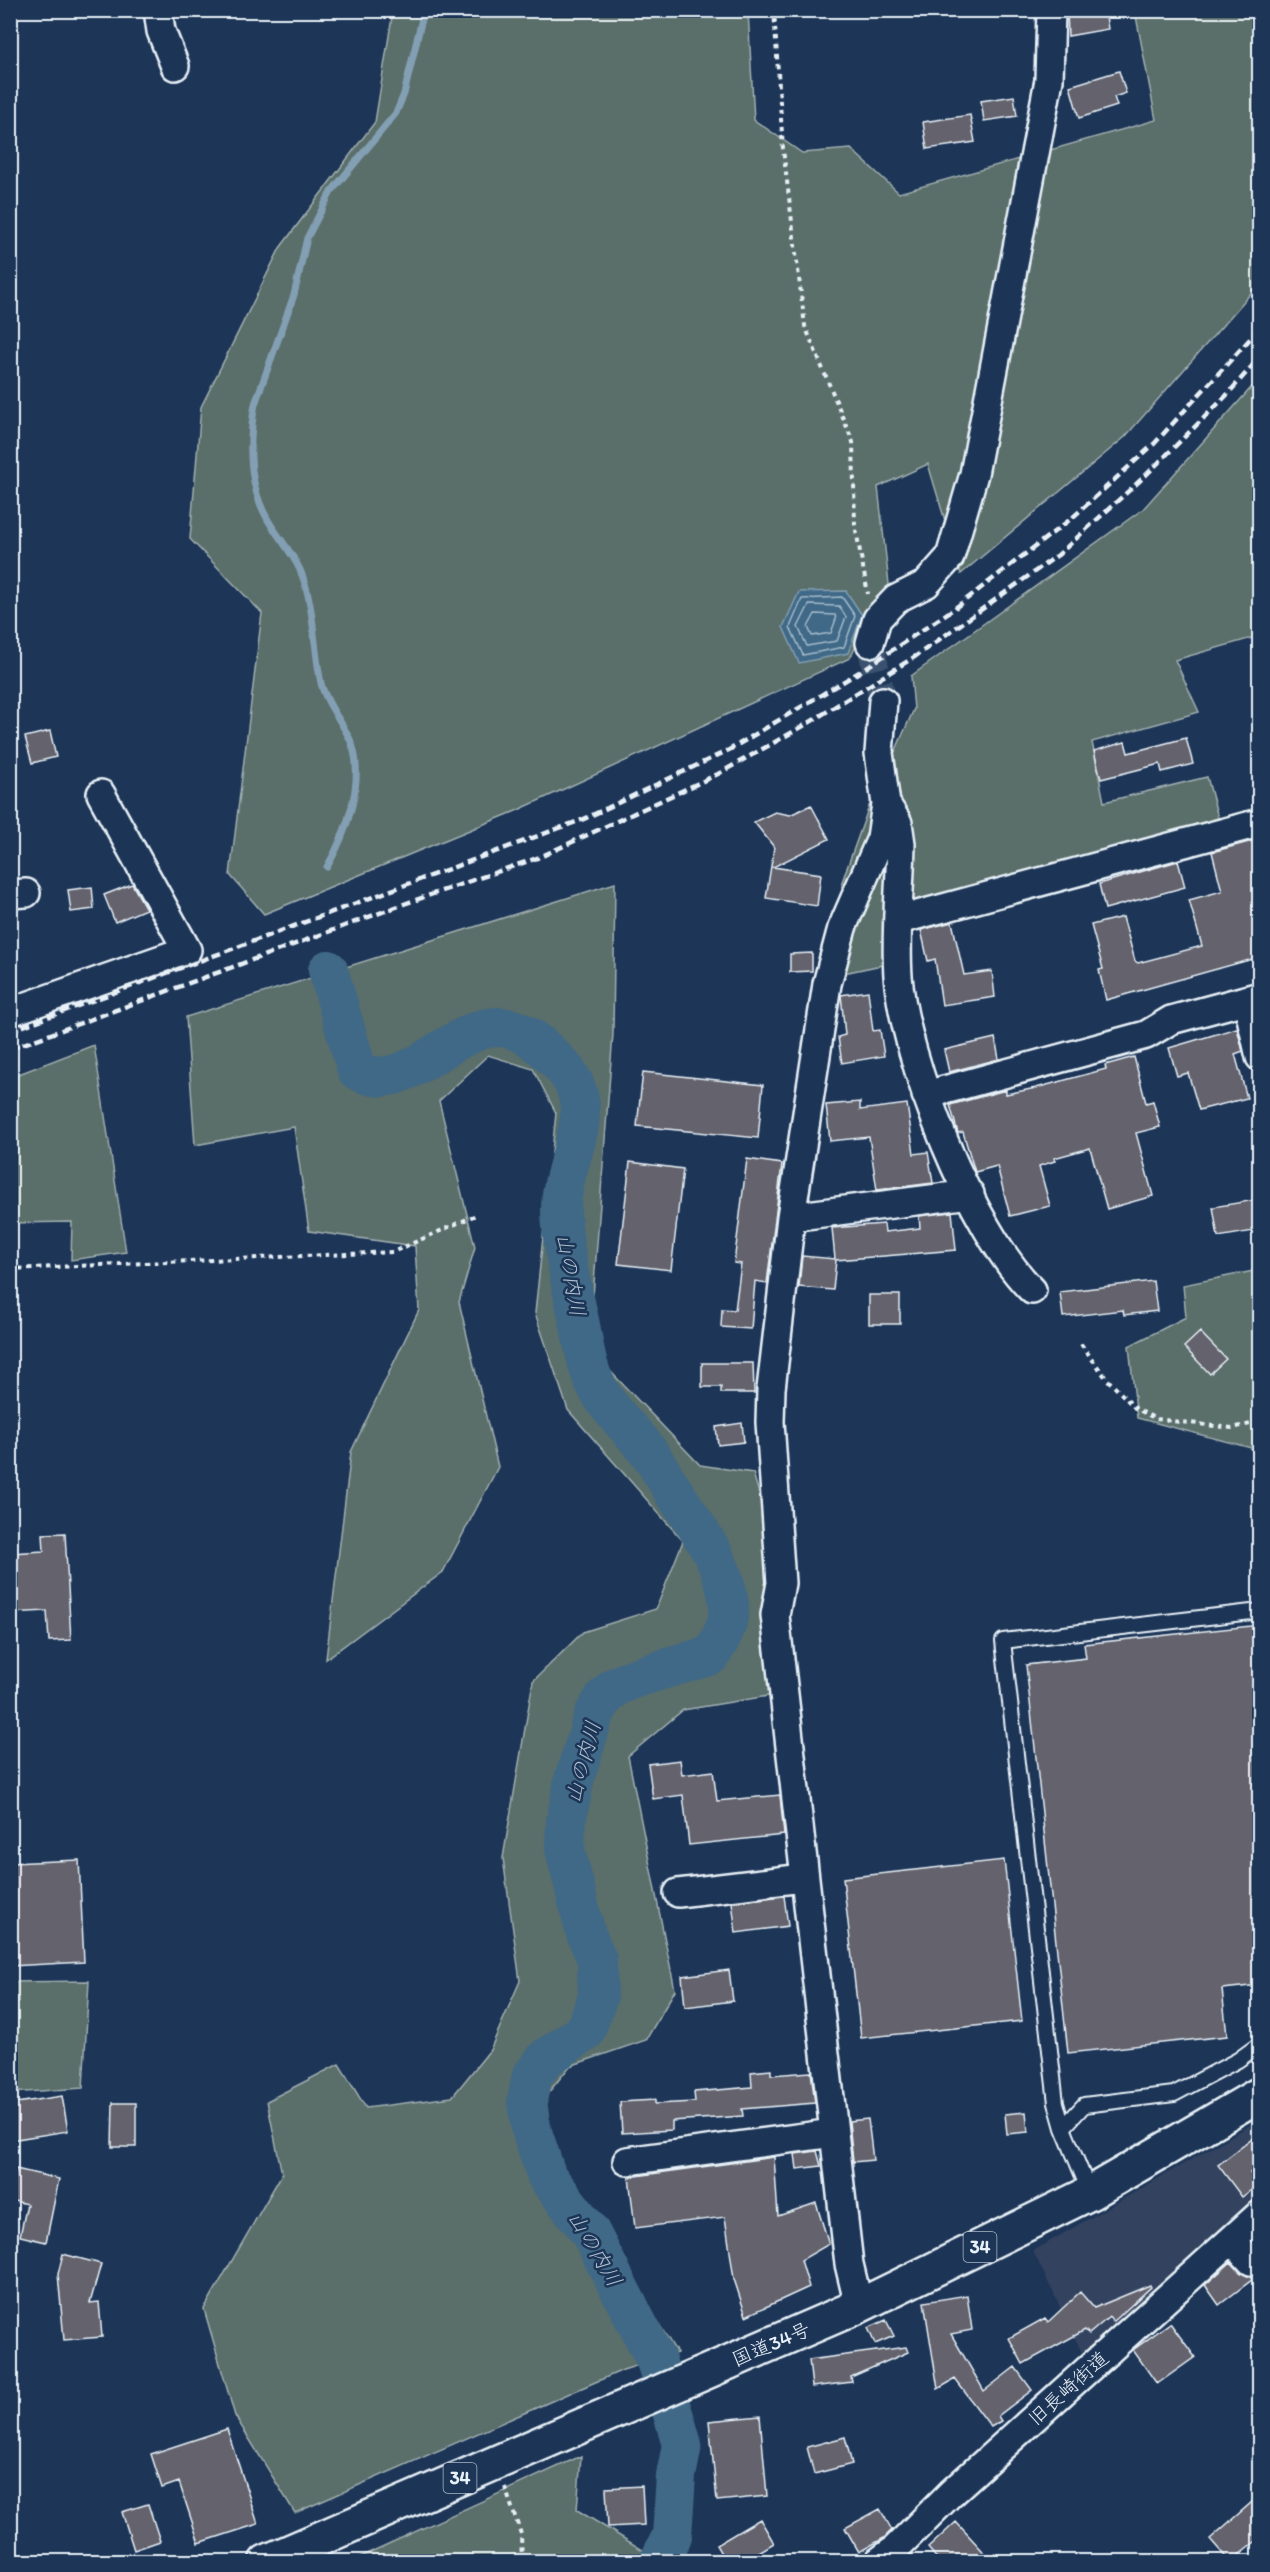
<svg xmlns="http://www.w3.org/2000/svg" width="1270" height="2572" viewBox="0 0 1270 2572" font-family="Itim,'Klee One',sans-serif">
  <rect width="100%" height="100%" fill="#1d3557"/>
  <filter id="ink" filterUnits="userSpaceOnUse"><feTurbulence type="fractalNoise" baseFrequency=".0167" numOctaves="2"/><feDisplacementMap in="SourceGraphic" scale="12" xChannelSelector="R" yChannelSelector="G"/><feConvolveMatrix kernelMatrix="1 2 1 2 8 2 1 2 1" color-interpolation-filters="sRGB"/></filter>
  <g filter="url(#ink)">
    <path fill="#32425e" d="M1259,2120V2254L1224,2226L1086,2361L1033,2251Z"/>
    <path fill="#5a6e6a" stroke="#a1b0b1" stroke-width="1.5" d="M393,11H748L754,120L802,153L851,149L899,193L1156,120L1135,11H1259V284L1125,437L961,574L928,464L878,487L889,584L850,658L516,811L264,914L230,875L262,613L190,539L201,407L280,248L375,122Z
      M1259,379V636L1175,660L1199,712L1092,742L1104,802L1207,777L1219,821L906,903L886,964L839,974L842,882L877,784L890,763L914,709L911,676L1143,509Z
      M615,883L613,1034L589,1349L700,1465L753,1473L770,1531L774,1695L683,1710L628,1756L675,1990L646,2040L570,2066L540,2103L561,2167L677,2353L623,2370L295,2513L235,2416L204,2309L282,2174L267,2101L339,2064L366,2108L452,2097L490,2050L520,1981L503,1858L533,1681L583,1632L656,1609L683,1541L568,1410L535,1313L556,1113L533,1069L488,1055L439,1101L475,1247L459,1302L498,1467L443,1572L326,1659L351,1452L419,1310L415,1246L309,1231L294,1127L195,1145L186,1017Z
      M94,1045L126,1252L71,1260L72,1222L11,1223V1077Z
      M1259,1270V1450L1137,1418L1129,1346L1186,1317L1183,1285Z
      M89,1981L83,2088L11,2093V1982Z
      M581,2456L577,2510L646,2552L640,2561H351Z"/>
    <path fill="#406987" stroke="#839fb4" stroke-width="1.5" d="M846,591L862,615L848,653L799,663L783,627L799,592Z"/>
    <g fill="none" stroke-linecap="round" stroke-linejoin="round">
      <path stroke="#a5bbcb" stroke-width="1.5" d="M842,597L855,616L844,647L803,655L790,627L802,599Z
        M809,605L839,606L846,617L837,641L807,646L798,627Z
        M815,614L835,615L836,619L831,633L812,636L808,627Z"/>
      <path stroke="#839fb4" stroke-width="7" d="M327,867C346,834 365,782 352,744C344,723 326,705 321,683C313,647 315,604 300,570C292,552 278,537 268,520C248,485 248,443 255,404L294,295L307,238L331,192L396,113L404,94L424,10"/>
      <path stroke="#406987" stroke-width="40" d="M328,970L357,1070C408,1101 458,1013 512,1029C529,1034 547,1050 559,1063C606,1110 559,1160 561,1213C563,1251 572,1288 580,1325C583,1341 585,1358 591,1374C602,1404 624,1422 644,1446C655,1460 664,1477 674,1492C696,1527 725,1562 729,1605C730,1623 720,1641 711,1655L635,1678L615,1687L604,1698L594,1715L575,1776L566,1821L565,1849L586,1934L597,1960L598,1996L585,2032L546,2058L532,2076L527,2101L531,2129L547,2177L590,2232L655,2358L675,2420L682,2445L676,2476L672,2536L659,2562"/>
    </g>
    <path fill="#63626d" stroke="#e8f1f8" stroke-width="1.5" d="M1067,10H1105L1108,29L1068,36Z
      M1119,71L1126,93L1114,97L1117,106L1079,118L1070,86Z
      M1014,96L1017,116L984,121L981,101Z
      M970,115L975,142L927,149L923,122Z
      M50,731L56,757L32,763L25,737Z
      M1186,738L1193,764L1162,772L1160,764L1101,779L1094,751L1125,742L1128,753Z
      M811,805L829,839L773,867L821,874L817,906L766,898L774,847L754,822L775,812L790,815Z
      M1260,839V957L1106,1000L1099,970L1103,969L1091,925L1123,917L1135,961L1138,963L1202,946L1189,900L1222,891L1212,852Z
      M1178,861L1185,887L1105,909L1099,884Z
      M132,884L146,909L115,922L104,895Z
      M92,887L94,909L71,912L68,890Z
      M952,922L964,975L992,971L995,997L942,1005L935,959L928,961L921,930Z
      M812,953V971L790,972V954Z
      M868,991L873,1031L880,1030L884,1056L842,1063L838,1037L845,1035L841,995Z
      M1237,1028L1243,1051L1235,1054L1247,1098L1199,1110L1188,1073L1177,1076L1169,1048Z
      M995,1038L999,1059L949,1072L944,1050Z
      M1134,1057L1146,1103L1153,1101L1160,1127L1136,1133L1153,1196L1107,1209L1090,1148L1054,1158L1055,1161L1039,1166L1050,1206L1010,1216L997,1166L975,1172L963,1132L958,1133L950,1105L1006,1090V1094L1036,1088L1106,1069L1105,1065Z
      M643,1072L763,1085L758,1138L637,1126Z
      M860,1102V1110L907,1104L914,1154L928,1152L933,1183L877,1190L869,1137L830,1141L826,1105Z
      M747,1159L782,1164L767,1283L755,1281L751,1329L721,1327L722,1309L735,1310L741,1264L734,1263Z
      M630,1162L683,1169L671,1270L618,1264Z
      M1255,1200L1260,1230L1218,1237L1213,1207Z
      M952,1212L956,1250L836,1260L833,1290L799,1287L802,1256L835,1259L832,1228L884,1224L885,1232L920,1228L919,1216Z
      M1153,1281L1157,1311L1124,1315L1123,1310L1063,1317L1060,1292Z
      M869,1295H900V1324H869Z
      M1200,1332L1226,1359L1210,1374L1184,1347Z
      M702,1363H753L754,1393H721V1387H702Z
      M742,1423L744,1442L718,1445L716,1427Z
      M65,1533L71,1640L49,1641L47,1611L10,1613V1553L44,1551L43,1534Z
      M1260,1625V1985L1222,1989L1227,2036L1068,2053L1026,1665L1086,1658L1084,1644Z
      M680,1760L682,1775L713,1771L717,1801L780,1795L784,1835L689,1845L683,1795L653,1799L648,1764Z
      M79,1860L84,1962L10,1966V1863Z
      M1004,1860L1022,2021L861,2038L843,1878Z
      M784,1896L788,1926L736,1933L732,1902Z
      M729,1970L733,2001L685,2007L682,1976Z
      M771,2070V2075L811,2072L815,2103L742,2109L743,2116L672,2121V2130L622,2133L620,2102L655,2100V2104L695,2102L694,2092L752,2087L751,2072Z
      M62,2096L68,2131L10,2140V2104Z
      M113,2103H136V2147H112Z
      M1026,2112L1028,2132L1007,2134L1005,2114Z
      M868,2119L873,2160L853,2162L849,2121Z
      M1260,2133V2166L1250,2173L1259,2184L1242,2197L1218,2165Z
      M817,2151L821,2166L797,2169L795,2154Z
      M774,2157L778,2216L816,2203L829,2244L801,2260L809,2287L746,2316L734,2279L725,2217L635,2228L629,2177Z
      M16,2169L59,2179L46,2242L20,2236L27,2204L10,2200Z
      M63,2254L101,2264L90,2303L99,2302L102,2337L64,2340L58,2274Z
      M1231,2262L1240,2272L1253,2279L1219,2305L1205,2285Z
      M1150,2285L1151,2287L1113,2322L1109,2317L1089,2334L1085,2330L1023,2364L1009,2338L1045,2318L1048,2322L1080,2292L1094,2308Z
      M967,2295L972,2330L951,2334L984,2391L1015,2367L1032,2390L998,2416L1001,2421L991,2427L955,2379L938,2389L924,2302Z
      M886,2320L894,2336L875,2344L868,2328Z
      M1170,2323L1195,2357L1157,2384L1133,2350Z
      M906,2347L908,2352L851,2377L852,2382L812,2387L809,2360Z
      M760,2416L767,2496L717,2501L709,2421Z
      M227,2429L258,2524L199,2543L179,2482L162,2488L151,2454Z
      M845,2437L852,2464L814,2474L807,2447Z
      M642,2486L644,2525L608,2527L606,2488Z
      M1260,2495V2538L1230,2562L1210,2539Z
      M148,2504L160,2541L134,2550L122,2512Z
      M880,2509L892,2530L884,2538L859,2552L845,2528Z
      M760,2519L774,2543L742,2562H726L716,2545Z
      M956,2522L993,2562H940L928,2548Z"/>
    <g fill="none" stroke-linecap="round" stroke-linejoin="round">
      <path stroke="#3b516f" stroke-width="27" stroke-dasharray="27 14" stroke-linecap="butt" d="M870,643L883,701"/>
      <g stroke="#e8f1f8" stroke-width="18">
        <path id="service" d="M1063,2128L1084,2105L1174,2094L1238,2060L1260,2044
          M1090,2193L1063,2128L1056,2103L1003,1641L1260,1611"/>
      </g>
      <g stroke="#e8f1f8" stroke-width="32">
        <path id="minor" d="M158,10L161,31L175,66
          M870,643L877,619L896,599L926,584L950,557L974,474L1049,80L1051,10
          M888,807L898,823L901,844C900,888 895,933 898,976C905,1061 971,1230 1032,1290
          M10,894L26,893
          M899,920L1255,824
          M1247,1000L1260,1057
          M10,1012L187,950L101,794
          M926,1095L1146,1035L1171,1020L1260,996
          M791,1217L970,1194
          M678,1893L803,1878
          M627,2161L833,2133
          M1232,2240L1251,2261L1260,2262
          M859,2306L849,2264L775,1615L781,1583L770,1422L771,1389L791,1217L827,984L842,928L881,838L886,804L879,753L883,701
          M878,2562L893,2551L951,2493L1260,2214"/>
      </g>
      <g stroke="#e8f1f8" stroke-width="38">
        <path id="trunk" d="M266,2562L859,2306L1090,2193L1260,2094"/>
      </g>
      <path stroke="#e8f1f8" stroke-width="4" stroke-dasharray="4.5 4.5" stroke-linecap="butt" d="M774,10L783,149L805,326L853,442L855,525L868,594
        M10,1269L393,1252L476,1215
        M1081,1344L1106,1378L1135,1408L1156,1419L1232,1428L1260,1422
        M505,2487L521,2534L522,2562"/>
      <use href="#service" stroke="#1d3557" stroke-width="14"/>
      <use href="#minor" stroke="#1d3557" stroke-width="27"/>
      <use href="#trunk" stroke="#1d3557" stroke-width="33"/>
      <path stroke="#e8f1f8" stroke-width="4.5" stroke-dasharray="9 4.5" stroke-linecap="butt" d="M10,1031L584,819L729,750L861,671L955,608L1072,518L1154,444L1260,328
        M10,1049L404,904L540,857L718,774L807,724L916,656L1058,555L1145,476L1226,396L1260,357"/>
    </g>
  </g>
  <g text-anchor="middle" stroke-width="5" stroke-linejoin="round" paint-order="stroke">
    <g fill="#1d3557" stroke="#abb9c8" stroke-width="1.5">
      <rect x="963.5" y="2232" width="33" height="30" rx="4.5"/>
      <rect x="443.5" y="2463" width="33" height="30" rx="4.5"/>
    </g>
    <g font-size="18" font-weight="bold" fill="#e8f1f8">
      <text x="980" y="2253">34</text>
      <text x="460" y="2484">34</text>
    </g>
    <g font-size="20" fill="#e8f1f8" stroke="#1d3557">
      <text transform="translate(771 2344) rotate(-23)" y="7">国道34号</text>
      <text transform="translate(1068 2388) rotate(-42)" y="7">旧長崎街道</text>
    </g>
    <g font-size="21" font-style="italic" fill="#adc1d0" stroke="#1d3557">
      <text transform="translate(571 1275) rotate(80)" y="7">山の内川</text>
      <text transform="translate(583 1762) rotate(-75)" y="7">山の内川</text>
      <text transform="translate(595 2249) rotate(59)" y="7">山の内川</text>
    </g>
  </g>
  <rect width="1270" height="2572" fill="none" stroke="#1d3557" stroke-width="36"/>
  <rect x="18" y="18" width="1234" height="2536" fill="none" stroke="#e8f1f8" stroke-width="2" filter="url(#ink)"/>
</svg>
